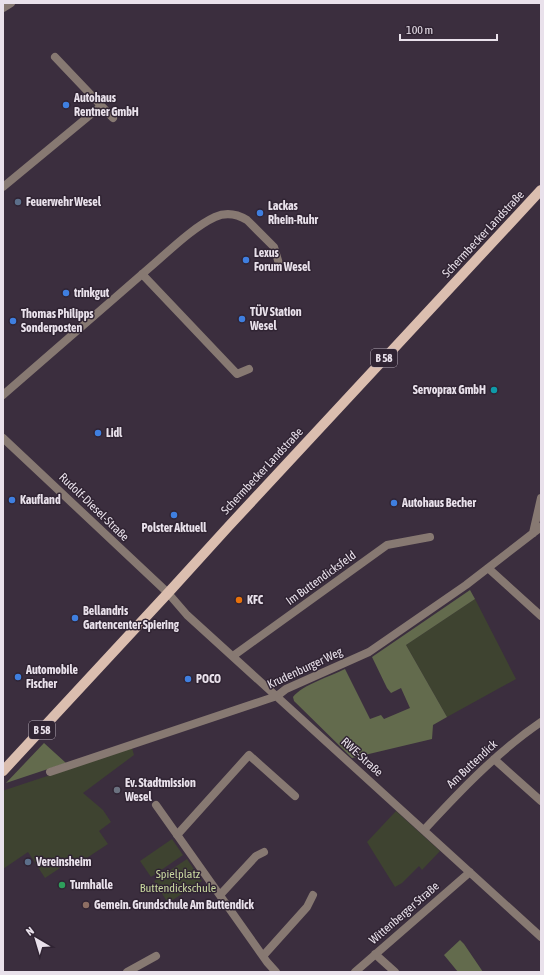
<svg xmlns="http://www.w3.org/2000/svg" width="544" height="975" viewBox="0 0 544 975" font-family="'Asap Condensed',sans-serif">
  <rect width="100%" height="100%" fill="#3b2e3e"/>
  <path fill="#3e4330" d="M475,599L516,679L447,717L406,645Z
    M132,748L134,755L83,793L103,810L111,822L99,831L108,844L73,867L69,862L45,878L28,852L3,869V791L5,790Z
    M396,811L440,851L422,870L419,866L402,883L395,887L367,842Z
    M172,839L183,855L151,877L140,861Z
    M187,859L202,881L168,903L154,881Z"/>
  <path fill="#636b4d" d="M470,590L475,599L406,645L447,717L433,725L432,739L352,758L294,701L293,697C302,685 331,676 345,669L370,719L381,715L384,719L410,708L401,688L391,693L387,688L372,657Z
    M44,743L66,763L6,783Z
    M460,940L464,944L483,972H458L444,955Z"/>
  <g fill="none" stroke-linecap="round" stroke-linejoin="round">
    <path stroke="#877972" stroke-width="8" d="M3,8L11,3
      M55,57L113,118
      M3,187L101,106
      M142,274L237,374L249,369
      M3,395C51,353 99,311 148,269C167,253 193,227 215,217C226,212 237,214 247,220L274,247L280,267
      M533,533L541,498
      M488,568L541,616
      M168,593L187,615L541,937
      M233,656L387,545L430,537
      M494,759L541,801
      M50,772L265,700L277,696L286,689L369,652L466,585L541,527
      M156,805L267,962L276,972
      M424,830C460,791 497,752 541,722
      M177,835L249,755L295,796
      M220,895L256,856L264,852
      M375,954L395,972
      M263,956L307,907L313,895
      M127,972L156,956
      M355,972L470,872"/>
    <path stroke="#877972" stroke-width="8" d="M3,438L168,593"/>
    <path stroke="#dbbeaf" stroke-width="10" d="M3,771L168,593L228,527L541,190"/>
  </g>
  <g fill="#3f7fe0" stroke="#302433" stroke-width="1.5">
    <circle cx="66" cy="105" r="4"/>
    <circle cx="260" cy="213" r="4"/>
    <circle cx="246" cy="260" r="4"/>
    <circle cx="66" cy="293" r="4"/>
    <circle cx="242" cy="319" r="4"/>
    <circle cx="13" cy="321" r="4"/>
    <circle cx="98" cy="433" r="4"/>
    <circle cx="12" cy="500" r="4"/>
    <circle cx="394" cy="503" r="4"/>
    <circle cx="174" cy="515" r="4"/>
    <circle cx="75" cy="618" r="4"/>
    <circle cx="18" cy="677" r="4"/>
    <circle cx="188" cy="679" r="4"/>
  </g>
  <g fill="#5c6f8a" stroke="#302433" stroke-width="1.5">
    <circle cx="18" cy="202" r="4"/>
    <circle cx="28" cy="862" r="4"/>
  </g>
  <circle fill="#0f9aa8" stroke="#302433" stroke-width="1.5" cx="494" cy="390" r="4"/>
  <circle fill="#e8710a" stroke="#302433" stroke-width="1.5" cx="239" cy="600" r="4"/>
  <circle fill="#6b7280" stroke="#302433" stroke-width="1.5" cx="117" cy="790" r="4"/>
  <circle fill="#2e9e5b" stroke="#302433" stroke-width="1.5" cx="62" cy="885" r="4"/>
  <circle fill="#8d6e63" stroke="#302433" stroke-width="1.5" cx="86" cy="905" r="4"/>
  <g text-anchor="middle" stroke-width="3" stroke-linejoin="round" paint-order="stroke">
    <g fill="#302433" stroke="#b2a8b4" stroke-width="1">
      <rect x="371" y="349" width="26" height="18" rx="3"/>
      <rect x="29" y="721" width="26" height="18" rx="3"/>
    </g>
    <g font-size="11" font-weight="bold" fill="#e9e1eb">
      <text x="384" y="362">B 58</text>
      <text x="42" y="734">B 58</text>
    </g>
    <g font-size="12" font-weight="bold" fill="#e9e1eb" stroke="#302433" text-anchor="start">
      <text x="74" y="102">Autohaus<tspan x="74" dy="14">Rentner GmbH</tspan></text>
      <text x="26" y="206">Feuerwehr Wesel</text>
      <text x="268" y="210">Lackas<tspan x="268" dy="14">Rhein-Ruhr</tspan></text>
      <text x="254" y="257">Lexus<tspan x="254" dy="14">Forum Wesel</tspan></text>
      <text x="74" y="297">trinkgut</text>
      <text x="250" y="316">TÜV Station<tspan x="250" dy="14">Wesel</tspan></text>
      <text x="21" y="318">Thomas Philipps<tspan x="21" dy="14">Sonderposten</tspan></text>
      <text x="486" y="394" text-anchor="end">Servoprax GmbH</text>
      <text x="106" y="437">Lidl</text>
      <text x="20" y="504">Kaufland</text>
      <text x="402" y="507">Autohaus Becher</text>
      <text x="174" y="532" text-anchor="middle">Polster Aktuell</text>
      <text x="247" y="604">KFC</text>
      <text x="83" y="615">Bellandris<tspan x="83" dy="14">Gartencenter Spiering</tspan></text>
      <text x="26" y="674">Automobile<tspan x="26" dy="14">Fischer</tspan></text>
      <text x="196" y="683">POCO</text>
      <text x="125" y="787">Ev. Stadtmission<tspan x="125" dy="14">Wesel</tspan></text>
      <text x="36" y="866">Vereinsheim</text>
      <text x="70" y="889">Turnhalle</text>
      <text x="94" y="909">Gemein. Grundschule Am Buttendick</text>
    </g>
    <g font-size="12" fill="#e9e1eb" stroke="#302433">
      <text transform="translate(483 234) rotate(-47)" y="4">Schermbecker Landstraße</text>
      <text transform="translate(262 471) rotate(-47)" y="4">Schermbecker Landstraße</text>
      <text transform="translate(94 507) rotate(44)" y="4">Rudolf-Diesel-Straße</text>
      <text transform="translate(321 578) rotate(-36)" y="4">Im Buttendicksfeld</text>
      <text transform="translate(305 668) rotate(-25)" y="4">Krudenburger Weg</text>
      <text transform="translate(362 757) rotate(42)" y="4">RWE-Straße</text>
      <text transform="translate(472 764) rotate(-43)" y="4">Am Buttendick</text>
      <text transform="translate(404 913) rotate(-41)" y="4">Wittenberger Straße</text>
    </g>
    <g font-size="12" fill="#c8d79f" stroke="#302433">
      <text x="178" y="878">Spielplatz<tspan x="178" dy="14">Buttendickschule</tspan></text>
    </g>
  </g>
  <rect width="544" height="975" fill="none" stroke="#e9e1eb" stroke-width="8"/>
  <g transform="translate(36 939) rotate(322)" stroke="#302433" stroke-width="3" paint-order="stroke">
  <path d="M0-3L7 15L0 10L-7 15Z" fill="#e9e1eb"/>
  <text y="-6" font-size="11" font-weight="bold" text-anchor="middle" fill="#e9e1eb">N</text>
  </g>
  <path d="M400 34v6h97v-6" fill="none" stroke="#e9e1eb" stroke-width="2"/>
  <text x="406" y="34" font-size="12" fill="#e9e1eb" stroke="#302433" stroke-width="3" paint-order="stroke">100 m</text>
</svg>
